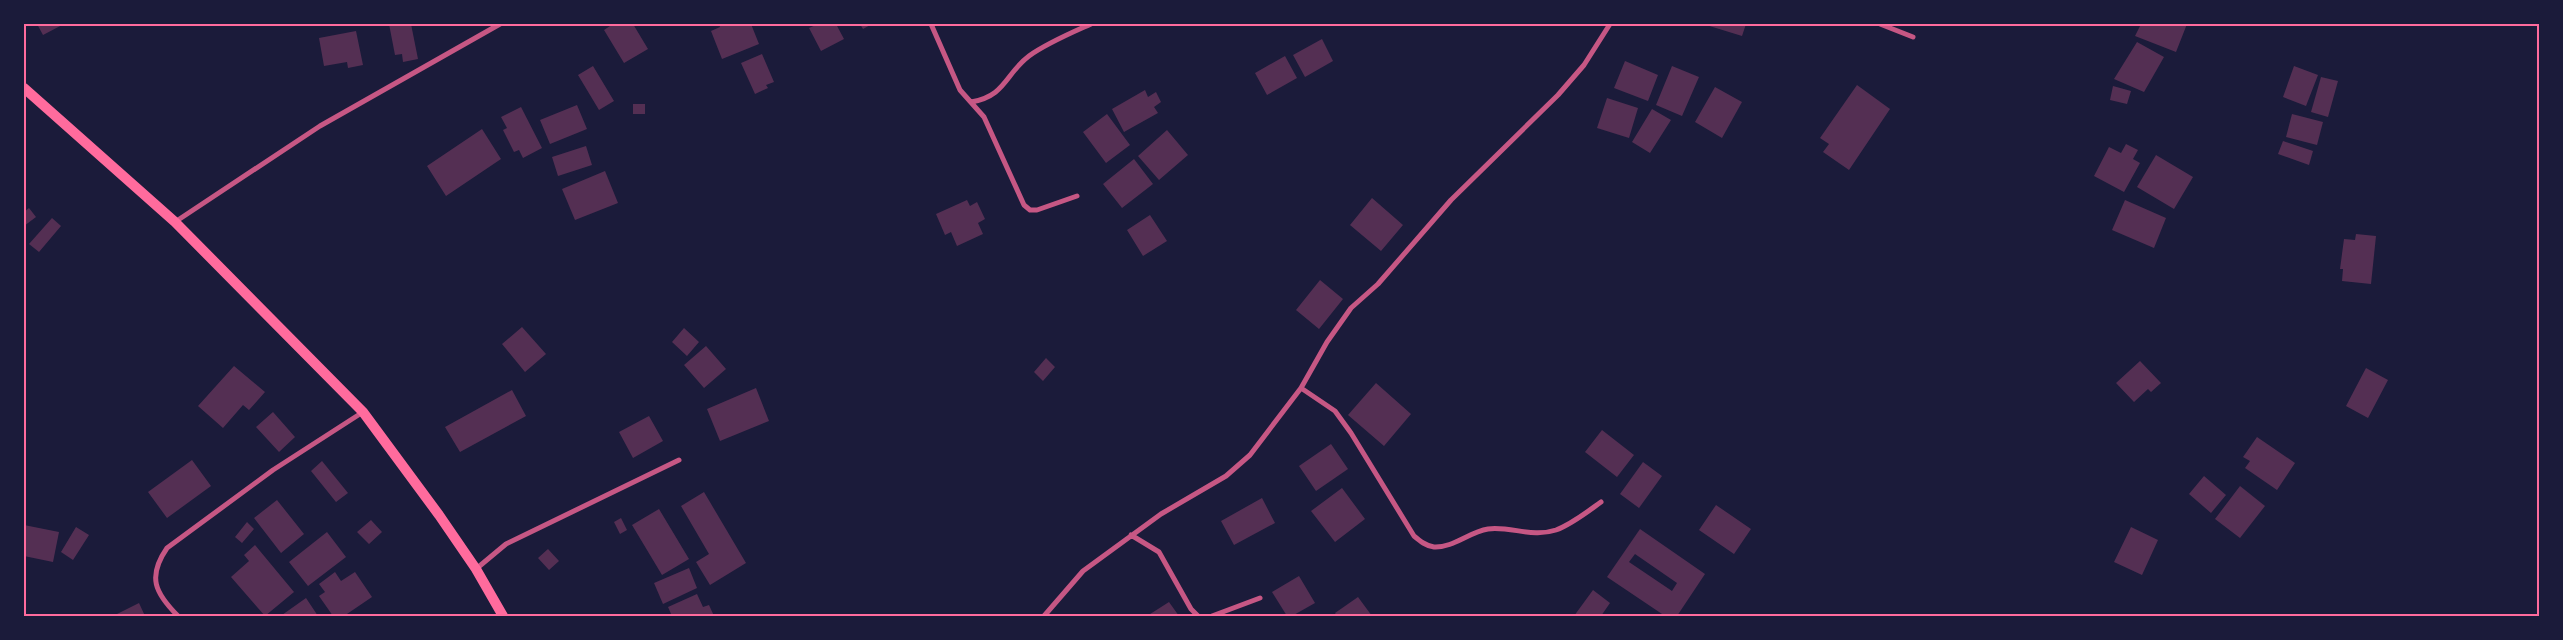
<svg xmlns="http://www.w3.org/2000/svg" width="2563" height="640" viewBox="0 0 2563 640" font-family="Helvetica,sans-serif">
  <rect width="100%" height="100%" fill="#1b1b3a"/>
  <path fill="#542f53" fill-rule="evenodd" d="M37,24H64L43,35Z
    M389,24H411L418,59L403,62L402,54L395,55Z
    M613,24H633L648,49L624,63L604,30Z
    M719,24H751L759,44L722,59L711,31L720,27Z
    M818,24H836L844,39L821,51L809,28Z
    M860,24H872L863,29Z
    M1703,24H1746L1742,36Z
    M2141,24H2187L2176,52L2135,36Z
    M356,31L363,65L348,68L347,62L324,66L319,38Z
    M1322,39L1333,61L1305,77L1293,55Z
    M2137,42L2164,57L2144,92L2114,79Z
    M762,54L774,82L766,85L768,88L755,94L741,63Z
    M1285,56L1297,78L1267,95L1255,73Z
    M1625,61L1658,75L1648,101L1614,88Z
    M593,66L614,101L599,110L578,75Z
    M1672,66L1699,77L1682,116L1656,105Z
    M2294,66L2318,75L2306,106L2283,97Z
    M2321,77L2338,81L2328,117L2311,112Z
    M1857,85L1890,109L1849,170L1823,152L1829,144L1820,138Z
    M2113,86L2131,91L2127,104L2110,100Z
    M1715,87L1742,102L1722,138L1695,122Z
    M1145,90L1148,97L1156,92L1161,102L1154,107L1158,113L1124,132L1112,109Z
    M1607,98L1638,108L1629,138L1597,128Z
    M633,104H645V114H633Z
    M577,105L587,129L550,144L540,120Z
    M521,107L542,148L523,158L519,150L514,152L503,130L507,128L501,117Z
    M1652,109L1671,120L1650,153L1632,142Z
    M1107,114L1130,145L1106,163L1083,132Z
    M2292,114L2323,122L2317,145L2286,137Z
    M482,129L501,159L446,196L427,166Z
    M1167,130L1188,155L1159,180L1138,156Z
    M2283,141L2313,151L2309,165L2278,154Z
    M2126,144L2138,150L2133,159L2140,163L2124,192L2094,176L2109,147L2121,153Z
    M586,146L592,165L558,176L552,157Z
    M2156,155L2193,177L2174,209L2137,187Z
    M1134,159L1153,184L1122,208L1103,184Z
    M605,171L618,203L575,220L562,189Z
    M1372,198L1403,225L1381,251L1350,225Z
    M967,200L970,206L977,202L985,219L978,223L983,234L957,246L951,232L945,235L936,214Z
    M2125,200L2166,218L2154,248L2112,230Z
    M29,208L36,217L24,226V212Z
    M1150,215L1167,241L1143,256L1127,230Z
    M52,218L61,226L39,252L29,244Z
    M2356,234L2376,236L2371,284L2342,281L2343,269H2340L2344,239L2355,240Z
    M1320,280L1343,299L1319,329L1296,310Z
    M522,327L546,354L525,372L502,344Z
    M684,328L699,342L687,356L672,342Z
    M706,346L726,369L704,388L684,365Z
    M1046,358L1055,367L1043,381L1034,372Z
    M2140,361L2161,383L2151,392L2148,389L2134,402L2116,383Z
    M234,366L265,392L249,410L243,405L223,428L198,406Z
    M2366,368L2388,380L2368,418L2346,406Z
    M1376,383L1411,414L1384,446L1348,415Z
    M756,388L769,421L720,441L707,409Z
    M512,390L526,416L460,452L445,427Z
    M273,412L295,437L279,452L256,427Z
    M649,416L663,441L633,458L619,432Z
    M1602,430L1634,455L1617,477L1585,452Z
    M2257,437L2295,463L2277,490L2245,468L2250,461L2243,457Z
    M1331,444L1348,469L1316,491L1299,466Z
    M192,460L211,486L167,518L148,492Z
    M322,461L348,493L336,502L311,471Z
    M1643,462L1662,476L1639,508L1620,494Z
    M2204,476L2226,495L2211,513L2189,494Z
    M2240,486L2265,506L2240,538L2215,519Z
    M1342,488L1365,519L1335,542L1311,511Z
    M704,492L746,563L710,585L696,562L709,554L681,506Z
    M1262,498L1275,523L1234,545L1221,521Z
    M277,500L304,534L281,553L254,518Z
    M1716,505L1751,529L1734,554L1699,530Z
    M659,509L689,559L662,575L632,525Z
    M621,518L627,530L620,534L614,522Z
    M371,520L382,532L369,544L357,532Z
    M247,522L254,529L242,543L235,537Z
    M24,525L59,532L53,562L24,556Z
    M76,527L89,535L73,560L61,552Z
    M2131,527L2158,540L2142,575L2114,562Z
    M1640,529L1705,574L1677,616H1665L1607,577ZM1635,554L1677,583L1672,591L1629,562Z
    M327,532L346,557L308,586L289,562Z
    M255,545L294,592L265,616L231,577L249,561L244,555Z
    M548,549L559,561L549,570L538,558Z
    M689,568L697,588L663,604L654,583Z
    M335,572L341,581L355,572L372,597L344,616H333L319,596L325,592L319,584Z
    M1299,576L1315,603L1292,616H1287L1272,592Z
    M1593,590L1610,603L1601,616H1574Z
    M697,594L703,607L709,605L714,616H672L668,607Z
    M1358,597L1372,616H1337L1335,613Z
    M306,598L318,616H283L282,615Z
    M1169,602L1179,616H1147Z
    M139,603L145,616H113Z"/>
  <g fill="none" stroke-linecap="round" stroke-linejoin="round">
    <path stroke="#c65784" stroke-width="5" d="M931,24L960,90L984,117L1024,205L1030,210H1037L1077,196
      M1880,24L1913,37
      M971,102C1006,96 1005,74 1029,56C1047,43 1071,33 1091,24
      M175,222L320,126L500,24
      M1301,388L1335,411L1351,433L1414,536C1420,541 1426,546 1434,547C1453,548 1469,532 1488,529C1511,526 1532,538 1556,530C1572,524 1587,512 1601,502
      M1131,535L1159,552L1191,609L1198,616
      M476,569L506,544L679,460
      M178,616C155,593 147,577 167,548L273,470L363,412
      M1044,616L1083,571L1161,514L1226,476L1250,455L1301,388L1327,342L1351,308L1378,284L1451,200L1558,95L1584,65L1610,24
      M1212,616L1260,598"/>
    <path stroke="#ff6b9d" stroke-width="10" d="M24,88L175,222L363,412L439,515L476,569L503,616"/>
  </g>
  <rect width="2563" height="640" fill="none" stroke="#1b1b3a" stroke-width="50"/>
  <rect x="25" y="25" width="2513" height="590" fill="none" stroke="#ff6b9d" stroke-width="2"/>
</svg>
